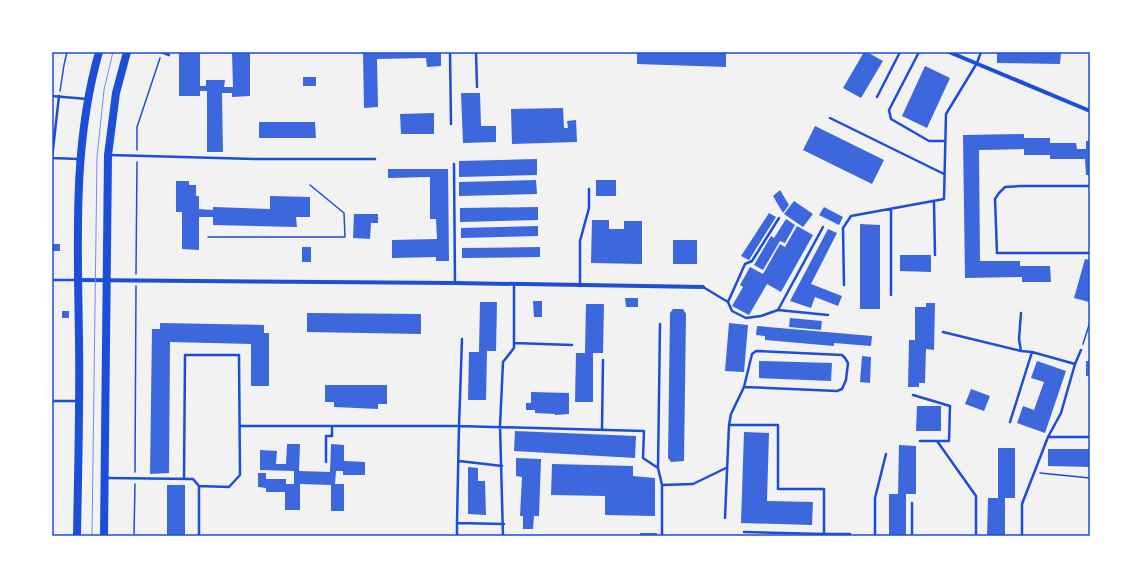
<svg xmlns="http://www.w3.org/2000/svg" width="1142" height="588" viewBox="0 0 1142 588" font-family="Rubik,sans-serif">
  <rect width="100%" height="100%" fill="#f2f2f2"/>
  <path fill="#3d67dc" d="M179,52H200V86H206V80H225L224,87H233L232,52H250V96L232,97V93H222L223,152H207V91H200V96H179Z
    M363,52H441V66L427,67L426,58L377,59L378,107L364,108Z
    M637,52H726V67L637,64Z
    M864,52H867L883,61L861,98L843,88Z
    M997,52H1061L1060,64L997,63Z
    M925,66L950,78L927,128L902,116Z
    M303,77H316V86H303Z
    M461,93H480L481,126H496V142L463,143Z
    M563,108L564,128H568L567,121L576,120L577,142L512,144L511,109Z
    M434,113V134H401L400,114Z
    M259,122H315L316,138H259Z
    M815,126L884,160L872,184L803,150Z
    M1024,134V138H1050V143H1076L1077,149H1086V141H1090V175H1086L1085,159H1050V155H1024V149L979,150L980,261H1020V266H1050L1051,282H1022V277L965,278L963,135Z
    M537,159V175L459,177V161Z
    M388,169H448L449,261H436V257L392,258V240L437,239L436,219H430V177L388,178Z
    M536,180L537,194L459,196V182Z
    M596,180H616V196H596Z
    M176,181H189V185H196V196H199V209L213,210V207L270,209V196L310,197V217H296L297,227L213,225V217H199V250L182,249V212H176Z
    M780,190L789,205L783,213L773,196Z
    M794,201L813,214L803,227L784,214Z
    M538,207V220L460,222V208Z
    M824,207L843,217L839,225L819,215Z
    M769,213L776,217L749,260L741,256Z
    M354,214H378V223H371L370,239L353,238Z
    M786,219L795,225L785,243L780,241L763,270L754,265L771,236L774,238Z
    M592,220H609V229H624V221H642V264L591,263Z
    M860,224L880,225V309H860Z
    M538,226V236L461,238V228Z
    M797,226L813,235L781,292L767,284L749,315L732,306L743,287L740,285L750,267L763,274L780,244L785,247Z
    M828,229L837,233L811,284L842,296L838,306L815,297L811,308L790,301Z
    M673,240H697V264H673Z
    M53,244H60V251H53Z
    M302,247H311V262H302Z
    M540,247V257L462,258V248Z
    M900,255H931V272L900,271Z
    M1085,259L1090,260V298L1089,302L1074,298Z
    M625,298H638V307H626Z
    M533,301H542V317H534Z
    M480,302H497L496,351H487L486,400H468L469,352H479Z
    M926,303H935L934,350L926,349L925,383H919V387H908L909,340H915V307H926Z
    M586,304H604L603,353H593V402H575L576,353H585Z
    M673,309H683L686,314L684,461L671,462L668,458L670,313Z
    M62,311H69V318H62Z
    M307,313L421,314V334L307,332Z
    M790,318L822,321L821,330L789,327Z
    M160,323L264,325V333H269V386H251V344L170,342L169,473L150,474L152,329H160Z
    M729,323L748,325L744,372L725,371Z
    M757,326L872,336L871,346L834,343V346L765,340V336L756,335Z
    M862,356L871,357L870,383L860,382Z
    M759,361L832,363L831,381L759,378Z
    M1037,361L1066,371L1045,433L1017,423L1023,406L1034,410L1044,382L1031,378Z
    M1086,361H1090V376H1086Z
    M325,385H387V404H378V409L334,407V402H325Z
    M971,389L990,396L984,411L965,404Z
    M531,392L569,393V414L555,415V414L535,413V410H526V403H531Z
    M917,406H941V431H916Z
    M515,431L636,436L635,458L514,451Z
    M744,432L769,433L767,501L813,502L812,525L741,523Z
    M287,444H300L299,471L330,472L331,444L344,445V461L365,462V475H343V471H336L335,484H344V511H331V485L300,484V510H285V492H266V488L258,487V473H266V479H286V484H294V471L260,470V450L277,451L276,464H286Z
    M899,445L916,446V494H906V536H889V494H898Z
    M998,448H1015V498H1005V536H987L988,498H998Z
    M1048,449H1090V467L1048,466Z
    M516,458L541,459L539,516H534L533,529H523V516H520L522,477L516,476Z
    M552,464L633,466V476L655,478V516L605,515V496L551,495Z
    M468,467L478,468V481H485L486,515L468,514Z
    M167,485H185V536H167Z
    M640,533H657V536H640Z"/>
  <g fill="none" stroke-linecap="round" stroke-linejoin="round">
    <path stroke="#1d4ed8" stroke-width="1.5" d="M60,91L64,65L67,52
      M137,150V127L160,58
      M208,237H345L344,213L310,185
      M136,274L137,162
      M1083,344L1090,322
      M135,472L136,286
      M1040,473L1090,478
      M134,536L135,484"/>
    <path stroke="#1d4ed8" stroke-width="2.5" d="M161,52L169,55
      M450,52L451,124
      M476,52L477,87
      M919,52L889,110L891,119L929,141H945
      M52,96L87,99
      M877,97L900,52
      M830,118L944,174
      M110,155L254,159H375
      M52,158L59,96
      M52,158L79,159
      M454,164L455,283
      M1090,186H1021L1005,187L999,193L995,199L997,253H1090
      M934,202L935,255
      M52,280H78
      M844,285L843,228L851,216L944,199L946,114L977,63L981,52
      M580,286V241L589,208V189
      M703,287L728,302L732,311L746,318L761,316L778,310L828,315
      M891,295V209
      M728,302L745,264L752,261L779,218
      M778,310L823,227
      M1021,313L1019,339L1021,351L1032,352L1075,364
      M660,324L658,468L662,485
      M943,332L1021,351
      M514,343L572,345
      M913,395L950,406L949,441H920
      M52,401H77
      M1010,422L1032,352
      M729,425H778V489H824V534L744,532
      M240,426H459L644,431L643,458L658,468
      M602,429L603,360
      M1048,437H1090
      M937,441L976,496V536
      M459,461L502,466
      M326,462V436H332V426
      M107,478L193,479L199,486V536
      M184,479L185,355H239L240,475L229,487L199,486
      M912,503V536
      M725,518L729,425L731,414L744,387L837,391L842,389L846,380L848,363L845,358L842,355L756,351L752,354L744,387
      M457,523L459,426L462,339
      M824,534H850V536
      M457,536V523L504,524
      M503,536L500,426L503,362L514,348V284
      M662,536V485L693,484L726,468
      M875,536V498L886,454
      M1022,536V504L1048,437L1061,413L1075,364L1081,350"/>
    <path stroke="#1d4ed8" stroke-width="4" d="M949,52L1090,111
      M78,280L455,283L703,287"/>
    <path stroke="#1d4ed8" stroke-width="8" d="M77,536C78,471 80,406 79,342C78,245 72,146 99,52
      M104,536L108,155L116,93L127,52"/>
    <path stroke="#7290e2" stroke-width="1" d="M92,536L97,157L104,90L113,52"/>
  </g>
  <rect width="1142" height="588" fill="none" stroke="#ffffff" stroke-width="106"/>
  <rect x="53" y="53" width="1036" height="482" fill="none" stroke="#1d4ed8" stroke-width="1.5"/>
</svg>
